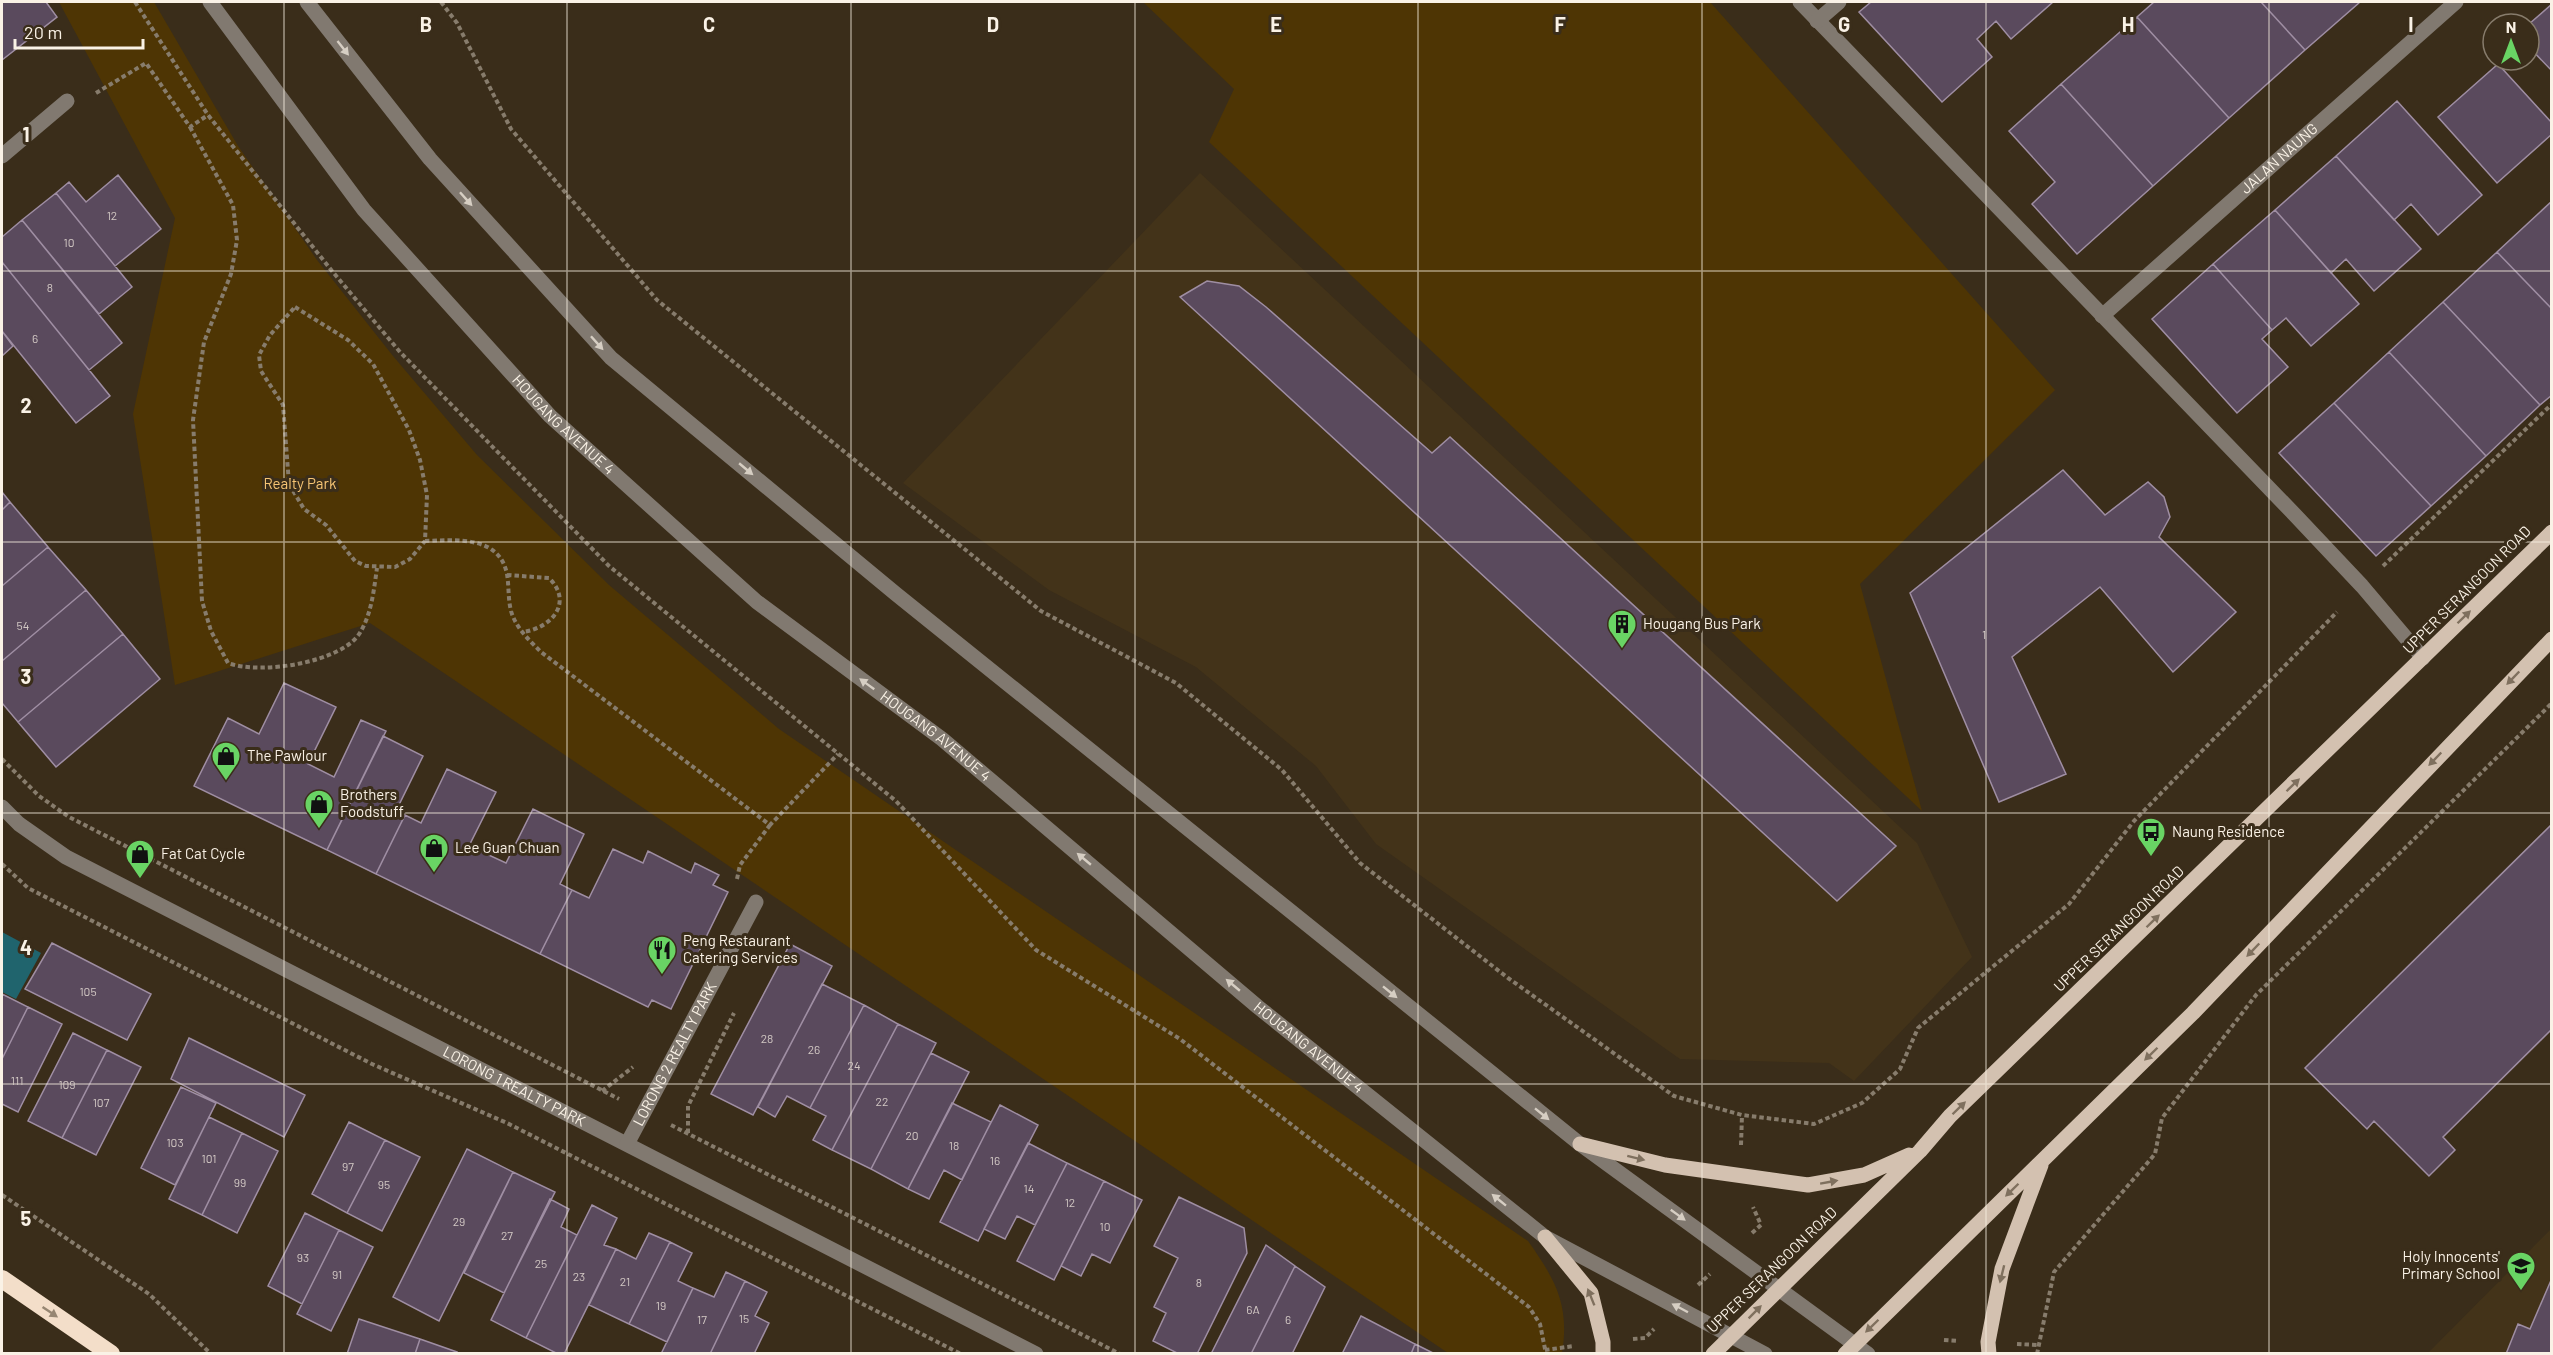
<svg xmlns="http://www.w3.org/2000/svg" width="2553" height="1355" viewBox="0 0 2553 1355" font-family="Barlow,sans-serif">
  <rect width="100%" height="100%" fill="#3a2d1a"/>
  <path fill="#433319" d="M1200,173L1917,843L1972,957L1854,1081L1829,1063L1680,1059L1376,844L1316,766L1196,667L1049,590L903,483Z
    M2551,1229V1353H2428Z"/>
  <path fill="#4e3504" d="M59,2H154L238,146L317,260L393,356L477,455L609,585L779,729L1528,1241C1555,1279 1570,1305 1562,1353H1448L370,623L175,685L133,414L175,218Z
    M1143,2H1710L2055,390L1860,584L1922,811L1209,142L1234,89Z"/>
  <path fill="#20646d" d="M2,932L41,953L16,999L2,992Z"/>
  <path fill="#5a4a5d" stroke="#9f8ea3" stroke-width="1.5" d="M2,2H46L57,17L2,60Z
    M1871,2H2053L2011,39L1996,21L1977,39L1992,57L1942,102L1859,12Z
    M2154,2H2261L2305,50L2229,118L2137,17Z
    M2261,2H2360L2305,50Z
    M2552,4V71L2529,47V24Z
    M2137,17L2229,118L2153,186L2061,84Z
    M2498,64L2552,123V134L2497,183L2438,117Z
    M2061,84L2153,186L2077,254L2032,204L2055,182L2009,131Z
    M2397,101L2482,195L2438,235L2411,204L2394,220L2336,156Z
    M2336,156L2421,249L2374,291L2346,259L2331,273L2275,210Z
    M118,175L161,229L115,266L56,193L69,182L86,202Z
    M56,193L132,287L99,314L22,220Z
    M2552,201V309L2497,252Z
    M2275,210L2359,304L2311,346L2286,318L2272,330L2213,264Z
    M22,220L122,343L89,370L2,262V237Z
    M2497,252L2552,309V395L2540,405L2443,302Z
    M2,262L110,396L76,423L2,331Z
    M2213,264L2272,330L2262,339L2288,367L2237,413L2152,319Z
    M1207,281L1239,286L1266,307L1432,453L1450,437L1896,846L1837,901L1180,297Z
    M2443,302L2540,405L2486,456L2389,352Z
    M2,331L13,346L2,356Z
    M2389,352L2486,456L2431,506L2334,403Z
    M2334,403L2431,506L2376,556L2279,453Z
    M2063,470L2105,515L2148,482L2164,497L2170,517L2159,537L2236,612L2173,672L2100,587L2012,657L2066,774L1999,802L1910,593Z
    M2,492L10,502L2,510Z
    M10,502L48,547L2,586V510Z
    M48,547L86,590L2,661V586Z
    M86,590L123,634L18,722L2,703V661Z
    M123,634L160,679L56,767L18,722Z
    M284,683L336,707L308,764L334,777L361,720L386,731L327,850L194,786L228,718L259,734Z
    M383,736L423,756L396,811L405,815L376,874L327,850Z
    M447,769L496,792L469,846L506,863L533,809L584,834L560,884L572,890L540,954L376,874L405,815L421,823Z
    M2552,824V1029L2443,1137L2455,1150L2429,1176L2374,1121L2367,1129L2305,1068Z
    M613,849L643,863L648,851L691,873L695,863L719,875L713,885L728,892L671,1009L652,1000L648,1007L540,954L572,890L589,898Z
    M52,943L151,994L127,1040L25,989Z
    M790,944L832,966L753,1115L711,1094Z
    M822,984L864,1005L810,1108L787,1096L775,1117L758,1107Z
    M2,994L28,1007L2,1059Z
    M864,1005L898,1024L832,1150L813,1140L826,1116L810,1108Z
    M28,1007L62,1024L18,1112L2,1104V1059Z
    M898,1024L936,1043L871,1169L832,1150Z
    M73,1033L107,1050L62,1138L28,1121Z
    M189,1038L305,1095L284,1137L171,1079Z
    M107,1050L141,1067L96,1155L62,1138Z
    M931,1053L969,1072L908,1189L871,1169Z
    M181,1087L216,1103L175,1185L141,1168Z
    M952,1103L991,1122L962,1180L944,1170L929,1199L908,1189Z
    M1000,1105L1038,1125L978,1241L940,1222Z
    M209,1117L242,1133L202,1215L169,1199Z
    M349,1122L385,1140L347,1213L312,1194Z
    M242,1133L278,1151L237,1233L202,1215Z
    M385,1140L420,1157L382,1231L347,1213Z
    M1028,1143L1067,1163L1035,1225L1017,1216L1005,1239L984,1229Z
    M467,1149L513,1172L439,1321L393,1297Z
    M1067,1163L1104,1181L1054,1280L1017,1261Z
    M513,1172L555,1192L504,1293L464,1273Z
    M1104,1181L1142,1200L1110,1263L1092,1254L1081,1276L1061,1266Z
    M1179,1197L1244,1228L1247,1253L1197,1354H1179L1153,1341L1166,1313L1154,1307L1178,1258L1154,1246Z
    M550,1199L569,1209L561,1227L577,1235L526,1338L491,1320Z
    M592,1205L617,1218L604,1245L616,1249L564,1354H558L526,1338Z
    M305,1213L339,1230L302,1304L268,1286Z
    M339,1230L373,1247L331,1331L297,1314Z
    M649,1233L670,1242L629,1324L589,1305L616,1249L636,1259Z
    M670,1242L692,1253L678,1281L693,1288L667,1342L629,1324Z
    M1266,1245L1295,1266L1251,1354H1211Z
    M1295,1266L1325,1287L1292,1354H1251Z
    M726,1272L745,1281L710,1354H661L693,1288L714,1297Z
    M2552,1278V1354H2506L2518,1324L2530,1329Z
    M745,1281L767,1292L755,1316L769,1323L754,1354H710Z
    M1361,1316L1415,1344L1411,1354H1342Z
    M359,1319L420,1339L415,1354H347Z
    M420,1339L457,1352L456,1354H415Z
    M1415,1344L1435,1354H1411Z"/>
  <g fill="none" stroke-linecap="round" stroke-linejoin="round">
    <path stroke="#877c6c" stroke-width="4" stroke-dasharray="4.5 3" stroke-linecap="butt" d="M135,2L208,115L332,271L400,352L609,566L896,801L1036,950L1180,1039L1529,1307L1540,1324L1546,1354
      M441,2L457,23L511,129L657,300L1041,611L1176,683L1282,770L1360,863L1508,978L1674,1096L1742,1115L1814,1124L1862,1103L1900,1069L1918,1028L2069,904L2134,821L2337,612
      M96,93L146,63L190,127L208,115
      M190,127L233,205L237,240L231,274L204,342L193,420L202,601L211,631L228,663C259,675 344,663 361,631C372,612 374,588 377,568
      M295,307L348,340L373,364L409,430L420,460L427,495L425,541L410,559L395,567L366,566L355,561L326,525L304,509L289,484L283,405L261,371L259,355L270,335Z
      M425,541C456,540 499,535 507,574C509,586 508,599 511,611C516,628 529,640 541,652L770,825L838,754
      M2383,566L2552,404
      M507,575L549,578C574,603 551,628 523,632
      M2,759L39,796L69,817L619,1099
      M2,864L28,888L372,1064L507,1123L961,1354
      M737,879L740,865L770,825
      M602,1091L633,1067
      M671,1125L1120,1354
      M688,1133V1106L734,1013
      M1741,1145L1742,1115
      M2,1195L149,1294L211,1354
      M1752,1233L1761,1225L1753,1207
      M1698,1285L1710,1274
      M1633,1339L1645,1338L1654,1329
      M1944,1340L1958,1341
      M2017,1344L2037,1345
      M1545,1350L1574,1346
      M2037,1354L2054,1272L2155,1154L2162,1118L2256,995L2552,703"/>
    <g stroke="#817970" stroke-width="15">
      <path id="s1" d="M210,2L364,210L550,416L757,602L942,739L1258,1007L1545,1237L1765,1354"/>
      <path d="M307,2L430,159L611,358L896,594L1580,1144L1868,1354"/>
      <path d="M1800,2L2295,515L2362,586L2423,658"/>
      <path d="M1817,21L1839,2"/>
      <path d="M2,156L67,101"/>
      <path id="s2" d="M2102,316L2456,2"/>
      <path id="s3" d="M2,807L19,824L66,857L1036,1354"/>
      <path id="s4" d="M627,1144L756,902"/>
    </g>
    <path stroke="#d3c1b0" stroke-width="15" d="M1580,1144L1665,1165L1808,1185L1864,1175L1909,1155
      M1545,1237L1591,1293L1603,1342V1354
      M1713,1354L1920,1151L1950,1116L2552,532
      M1845,1354L2193,1013L2552,639
      M1989,1354L1988,1342L2002,1269L2041,1165"/>
    <path stroke="#f3dec9" stroke-width="18" d="M2,1279L111,1354"/>
  </g>
  <defs><path id="oneway-solid" d="M-6-.8H1V-3.2L6.5 0L1 3.2V.8H-6Z" transform="scale(1.5)"/></defs>
  <g fill="#d6cec3">
    <use href="#oneway-solid" transform="translate(343 48) rotate(52)"/>
    <use href="#oneway-solid" transform="translate(466 199) rotate(48)"/>
    <use href="#oneway-solid" transform="translate(597 343) rotate(48)"/>
    <use href="#oneway-solid" transform="translate(746 469) rotate(40)"/>
    <use href="#oneway-solid" transform="translate(867 684) rotate(-144)"/>
    <use href="#oneway-solid" transform="translate(1084 859) rotate(-140)"/>
    <use href="#oneway-solid" transform="translate(1233 985) rotate(-140)"/>
    <use href="#oneway-solid" transform="translate(1390 992) rotate(39)"/>
    <use href="#oneway-solid" transform="translate(1542 1114) rotate(39)"/>
    <use href="#oneway-solid" transform="translate(1499 1200) rotate(-141)"/>
    <use href="#oneway-solid" transform="translate(1678 1215) rotate(36)"/>
    <use href="#oneway-solid" transform="translate(1680 1308) rotate(-152)"/>
  </g>
  <g fill="#7f705e">
    <use href="#oneway-solid" transform="translate(2464 617) rotate(-44)"/>
    <use href="#oneway-solid" transform="translate(2513 678) rotate(134)"/>
    <use href="#oneway-solid" transform="translate(2435 759) rotate(134)"/>
    <use href="#oneway-solid" transform="translate(2293 785) rotate(-44)"/>
    <use href="#oneway-solid" transform="translate(2153 921) rotate(-44)"/>
    <use href="#oneway-solid" transform="translate(2253 950) rotate(134)"/>
    <use href="#oneway-solid" transform="translate(2151 1054) rotate(136)"/>
    <use href="#oneway-solid" transform="translate(1959 1108) rotate(-44)"/>
    <use href="#oneway-solid" transform="translate(1636 1158) rotate(14)"/>
    <use href="#oneway-solid" transform="translate(1829 1182) rotate(-10)"/>
    <use href="#oneway-solid" transform="translate(2012 1190) rotate(136)"/>
    <use href="#oneway-solid" transform="translate(2002 1274) rotate(104)"/>
    <use href="#oneway-solid" transform="translate(1591 1297) rotate(-112)"/>
    <use href="#oneway-solid" transform="translate(1755 1312) rotate(-45)"/>
    <use href="#oneway-solid" transform="translate(1872 1326) rotate(136)"/>
  </g>
  <use fill="#968672" href="#oneway-solid" transform="translate(50 1312) rotate(34)"/>
  <path fill="none" stroke="#faf2e6" stroke-width="1.5" stroke-opacity="0.55" d="M284,2V1354M567,2V1354M851,2V1354M1135,2V1354M1418,2V1354M1702,2V1354M1986,2V1354M2269,2V1354M2,271H2552M2,542H2552M2,813H2552M2,1084H2552"/>
  <defs>
    <g id="building-pin" transform="scale(1.5)"><path d="M0 17L-7.5 6A9.5 9.5 0 1 1 7.5 6Z" fill="#69d464" stroke="#3a2d1a"/><path d="M-4-6H4V6H1V3H-1V6H-4ZM-2.5-4.3h1.7v1.8h-1.7ZM.8-4.3h1.7v1.8H.8ZM-2.5-1h1.7V.8h-1.7ZM.8-1h1.7V.8H.8Z" fill="#111"/></g>
    <g id="shop-pin" transform="scale(1.5)"><path d="M0 17L-7.5 6A9.5 9.5 0 1 1 7.5 6Z" fill="#69d464" stroke="#3a2d1a"/><path d="M-5-2.5h2.3a2.7 3.5 0 0 1 5.4 0H5L5.5 6h-11ZM-1.5-2.5h3a1.5 2.3 0 0 0-3 0Z" fill="#111"/></g>
    <g id="bus-pin" transform="scale(1.5)"><path d="M0 17L-7.5 6A9.5 9.5 0 1 1 7.5 6Z" fill="#69d464" stroke="#3a2d1a"/><path d="M-5-6H5V4H4V6H2V4H-2V6H-4V4H-5ZM-3.5-4V0h7V-4ZM-3.5 1.2v1.5H-2V1.2ZM2 1.2v1.5H3.5V1.2Z" fill="#111"/></g>
    <g id="restaurant-pin" transform="scale(1.5)"><path d="M0 17L-7.5 6A9.5 9.5 0 1 1 7.5 6Z" fill="#69d464" stroke="#3a2d1a"/><path d="M-5-6h1v4h1v-4h1v4h1v-4h1v5L-1.5 .5V6h-2V.5L-5-1ZM5-6V6H3V1.5H1.5Q1.5-4 5-6Z" fill="#111"/></g>
    <g id="school-pin" transform="scale(1.5)"><path d="M0 17L-7.5 6A9.5 9.5 0 1 1 7.5 6Z" fill="#69d464" stroke="#3a2d1a"/><path d="M0-5L7-2L0 1L-7-2ZM-4 1L0 2.5L4 1V4Q0 6-4 4Z" fill="#111"/></g>
  </defs>
  <g fill-rule="evenodd">
    <use href="#building-pin" x="1622" y="624"/>
    <use href="#shop-pin" x="226" y="756"/>
    <use href="#shop-pin" x="319" y="804"/>
    <use href="#bus-pin" x="2151" y="832"/>
    <use href="#shop-pin" x="434" y="848"/>
    <use href="#shop-pin" x="140" y="854"/>
    <use href="#restaurant-pin" x="662" y="950"/>
    <use href="#school-pin" x="2521" y="1266"/>
  </g>
  <g text-anchor="middle" stroke-width="6" stroke-linejoin="round" paint-order="stroke">
    <g font-size="12" fill="#d2c8c4">
      <text x="112" y="220">12</text>
      <text x="69" y="247">10</text>
      <text x="50" y="292">8</text>
      <text x="35" y="343">6</text>
      <text x="23" y="630">54</text>
      <text x="1984" y="639">1</text>
      <text x="88" y="996">105</text>
      <text x="767" y="1043">28</text>
      <text x="814" y="1054">26</text>
      <text x="854" y="1070">24</text>
      <text x="17" y="1085">111</text>
      <text x="67" y="1089">109</text>
      <text x="882" y="1106">22</text>
      <text x="101" y="1107">107</text>
      <text x="912" y="1140">20</text>
      <text x="175" y="1147">103</text>
      <text x="954" y="1150">18</text>
      <text x="209" y="1163">101</text>
      <text x="995" y="1165">16</text>
      <text x="348" y="1171">97</text>
      <text x="240" y="1187">99</text>
      <text x="384" y="1189">95</text>
      <text x="1029" y="1193">14</text>
      <text x="1070" y="1207">12</text>
      <text x="459" y="1226">29</text>
      <text x="1105" y="1231">10</text>
      <text x="507" y="1240">27</text>
      <text x="303" y="1262">93</text>
      <text x="541" y="1268">25</text>
      <text x="337" y="1279">91</text>
      <text x="579" y="1281">23</text>
      <text x="625" y="1286">21</text>
      <text x="1199" y="1287">8</text>
      <text x="661" y="1310">19</text>
      <text x="1253" y="1314">6A</text>
      <text x="744" y="1323">15</text>
      <text x="702" y="1324">17</text>
      <text x="1288" y="1324">6</text>
    </g>
    <g font-size="15" fill="#faf2e6" stroke="#3a2d1a">
      <text dy="5" stroke="none"><textPath href="#s2" startOffset="237">JALAN NAUNG</textPath></text>
      <text dy="5" stroke="none"><textPath href="#s1" startOffset="552">HOUGANG AVENUE 4</textPath></text>
      <text transform="translate(2467 590) rotate(-45)" y="5">UPPER SERANGOON ROAD</text>
      <text dy="5" stroke="none"><textPath href="#s1" startOffset="1038">HOUGANG AVENUE 4</textPath></text>
      <text transform="translate(2119 929) rotate(-44)" y="5">UPPER SERANGOON ROAD</text>
      <text dy="5" stroke="none"><textPath href="#s1" startOffset="1524">HOUGANG AVENUE 4</textPath></text>
      <text dy="5" stroke="none"><textPath href="#s4" startOffset="102">LORONG 2 REALTY PARK</textPath></text>
      <text dy="5" stroke="none"><textPath href="#s3" startOffset="585">LORONG 1 REALTY PARK</textPath></text>
      <text transform="translate(1772 1270) rotate(-44)" y="5">UPPER SERANGOON ROAD</text>
    </g>
    <g font-size="15" fill="#f7c574" stroke="#3a2d1a">
      <text x="300" y="489">Realty Park</text>
    </g>
    <g font-size="15" fill="#faf2e6" stroke="#3a2d1a" text-anchor="start">
      <text x="1643" y="629">Hougang Bus Park</text>
      <text x="247" y="761">The Pawlour</text>
      <text x="340" y="800">Brothers<tspan x="340" dy="17">Foodstuff</tspan></text>
      <text x="2172" y="837">Naung Residence</text>
      <text x="455" y="853">Lee Guan Chuan</text>
      <text x="161" y="859">Fat Cat Cycle</text>
      <text x="683" y="946">Peng Restaurant<tspan x="683" dy="17">Catering Services</tspan></text>
      <text x="2500" y="1262" text-anchor="end">Holy Innocents'<tspan x="2500" dy="17">Primary School</tspan></text>
    </g>
  </g>
  <g font-size="20" text-anchor="middle" font-weight="bold" fill="#faf2e6" stroke="#3a2d1a" stroke-width="6" stroke-linejoin="round" paint-order="stroke">
    <text x="426" y="32">B</text>
    <text x="709" y="32">C</text>
    <text x="993" y="32">D</text>
    <text x="1276" y="32">E</text>
    <text x="1560" y="32">F</text>
    <text x="1844" y="32">G</text>
    <text x="2128" y="32">H</text>
    <text x="2411" y="32">I</text>
    <text x="26" y="142">1</text>
    <text x="26" y="413">2</text>
    <text x="26" y="684">3</text>
    <text x="26" y="955">4</text>
    <text x="26" y="1226">5</text>
  </g>
  <rect width="2553" height="1355" fill="none" stroke="#faf2e6" stroke-width="6"/>
  <g transform="translate(2511 42)"><circle r="28" fill="#3a2d1a" stroke="#877c6c" stroke-width="1.5"/>
  <path d="M0-4.5L10 22L0 15L-10 22Z" fill="#69d464"/>
  <text y="-9" font-size="16" font-weight="bold" text-anchor="middle" fill="#faf2e6">N</text>
  </g>
  <path d="M15 39v9h128v-9" fill="none" stroke="#faf2e6" stroke-width="3"/>
  <text x="24" y="39" font-size="18" fill="#faf2e6" stroke="#3a2d1a" stroke-width="4.5" paint-order="stroke">20 m</text>
</svg>
